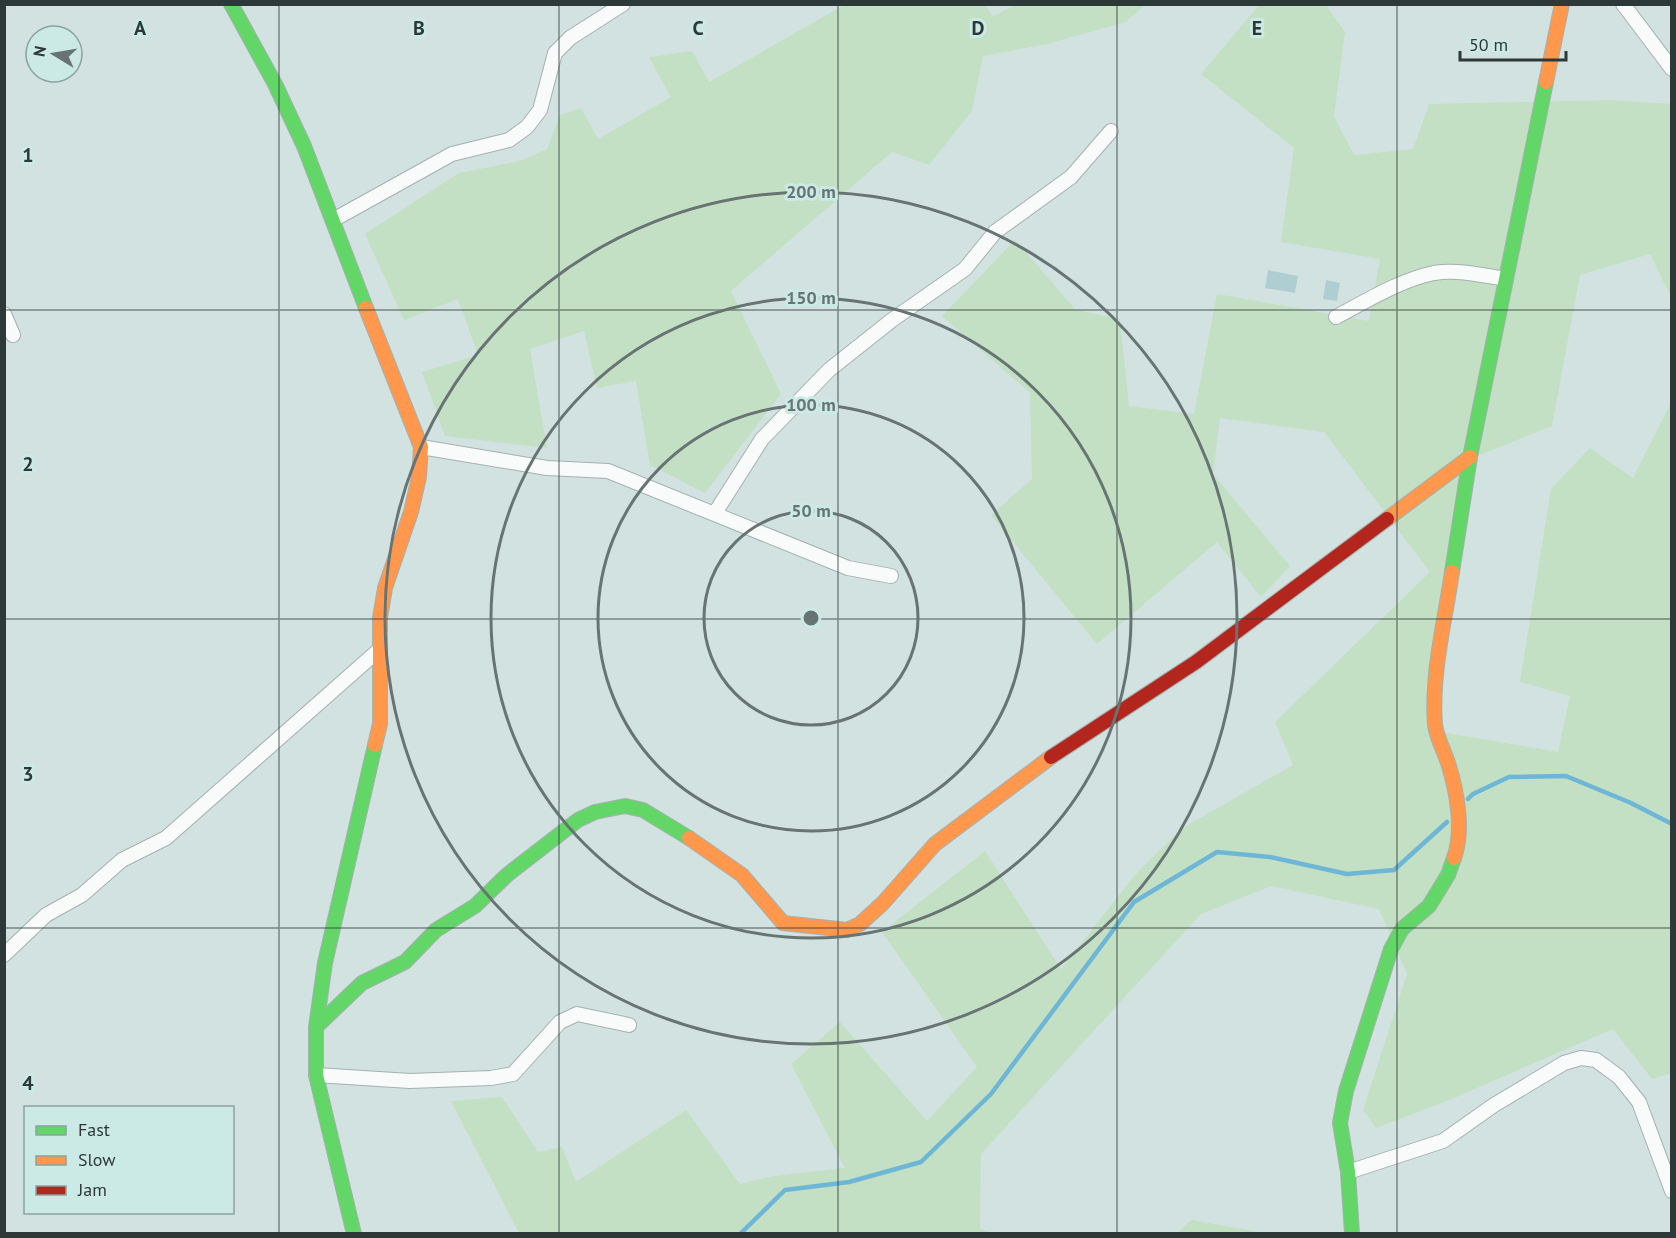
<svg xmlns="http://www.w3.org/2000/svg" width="1676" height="1238" viewBox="0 0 1676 1238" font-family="'PT Sans',sans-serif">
  <rect width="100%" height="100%" fill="#d2e2e0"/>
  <path fill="#c3e0c4" d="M844,5H985L993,16L1015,5H1145L1126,22L1047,44L983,56L972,111L929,165L892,152L731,291L781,394L705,493L650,465L636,381L597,388L584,331L530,349L547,448L445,436L422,372L478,355L458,299L404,320L365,234L459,173L520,161L547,149L560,115L581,108L598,139L671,97L649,57L692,51L709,82Z
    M1259,5H1326L1345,32L1334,116L1354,155L1413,149L1429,104L1609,100L1672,104L1671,291L1669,293L1650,254L1580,275L1552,426L1465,461L1426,687L1435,731L1558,752L1570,696L1520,682L1551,489L1590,448L1633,478L1671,403V1073L1652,1079L1613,1029L1447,1101L1376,1128L1363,1110L1407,974L1379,909L1271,886L1201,914L981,1154L980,1228L992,1233H519L451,1101L502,1097L538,1152L562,1147L576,1182L686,1110L740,1184L774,1176L845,1168L791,1064L840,1022L927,1121L977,1067L882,932L985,851L1061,969L1134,876L1181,829L1293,765L1275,722L1430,572L1324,432L1220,418L1213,474L1290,566L1261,597L1217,542L1097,644L991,515L1032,479L1030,393L942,316L1015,240L1076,310L1120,319L1129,406L1194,414L1217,294L1369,321L1380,259L1281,242L1294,148L1201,74Z
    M1191,1220L1265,1233H1178Z"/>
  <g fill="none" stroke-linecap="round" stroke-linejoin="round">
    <path stroke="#6eb6d6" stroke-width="4.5" d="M1468,799L1473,794L1509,777L1566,776L1631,803L1672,824
      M740,1234L785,1190L849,1182L921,1162L991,1094L1134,902L1217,852L1270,857L1347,874L1394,870L1447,822"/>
  </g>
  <path fill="#afced1" d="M1268,270L1298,276L1295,293L1265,288Z
    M1326,280L1340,283L1337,301L1323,299Z"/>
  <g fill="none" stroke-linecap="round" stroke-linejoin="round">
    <g stroke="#a4b1af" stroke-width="16">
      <path id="street" d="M1623,4L1672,69
        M333,220L452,154L509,140L527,127L540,110L555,53L570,38L623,4
        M4,314L13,335
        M1336,317C1366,301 1400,280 1434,273C1457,269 1482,275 1505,279
        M421,447L547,468L608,471L848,568L891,576
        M715,513L762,439L829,370L892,320L965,269L995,232L1071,177L1111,131
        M4,955L46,915L82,895L122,860L166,838L380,649
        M316,1075L410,1081L491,1078L513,1074L560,1022L577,1014L629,1025
        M1348,1172L1443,1141L1494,1105L1564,1063L1581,1058L1596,1060L1619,1077L1639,1102L1672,1191"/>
    </g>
    <g stroke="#a4b1af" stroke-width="16">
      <path id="fast" d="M231,4L275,84L304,146L366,308
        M1452,572L1470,457L1546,82
        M316,1027L362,983L405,962L436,930L475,906L507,875L578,820L595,812L625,806L643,810L689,838
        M354,1234L316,1075V1027L325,963L375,745
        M1352,1234L1348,1172L1340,1123L1346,1091L1391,949L1402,929L1429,906L1448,875L1454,858"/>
    </g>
    <g stroke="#a4b1af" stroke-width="16">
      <path id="slow" d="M1546,82L1562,4
        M366,308L421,447L419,477L411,512L385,588L380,618V724L375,745
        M1387,519L1470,457
        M1452,572C1445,621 1431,674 1435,724C1436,736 1444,751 1448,763C1457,791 1464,830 1454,858
        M689,838L742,875L783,923L847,930L860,924L883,903L935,844L1051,757"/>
    </g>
    <g stroke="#a4b1af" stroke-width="16">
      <path id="jam" d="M1051,757L1196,662L1387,519"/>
    </g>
    <use href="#street" stroke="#f8fbfa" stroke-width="14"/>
    <use href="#fast" stroke="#63d668" stroke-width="14"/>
    <use href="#slow" stroke="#ff974d" stroke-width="14"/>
    <use href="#jam" stroke="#b3261e" stroke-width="14"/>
  </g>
  <path fill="none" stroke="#2d3938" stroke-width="1.5" stroke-opacity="0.55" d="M279,4V1234M559,4V1234M838,4V1234M1117,4V1234M1397,4V1234M4,310H1672M4,619H1672M4,928H1672"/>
  <g fill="none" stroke="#677473" stroke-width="3">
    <circle cx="811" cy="618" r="107"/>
    <circle cx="811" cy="618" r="213"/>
    <circle cx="811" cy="618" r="320"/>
    <circle cx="811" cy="618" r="426"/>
  </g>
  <g font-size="20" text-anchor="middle" font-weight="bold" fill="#2d3938" stroke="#cbe9e5" stroke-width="6" stroke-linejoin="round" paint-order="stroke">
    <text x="140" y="35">A</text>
    <text x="419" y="35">B</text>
    <text x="698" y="35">C</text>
    <text x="978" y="35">D</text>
    <text x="1257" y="35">E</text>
    <text x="28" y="162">1</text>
    <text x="28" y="471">2</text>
    <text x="28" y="781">3</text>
    <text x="28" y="1090">4</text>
  </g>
  <circle cx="811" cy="618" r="9" fill="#677473" stroke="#cbe9e5" stroke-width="3"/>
  <g font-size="18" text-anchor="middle" font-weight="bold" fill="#677473" stroke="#cbe9e5" stroke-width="6" stroke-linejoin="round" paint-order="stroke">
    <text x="811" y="198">200 m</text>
    <text x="811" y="304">150 m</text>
    <text x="811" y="411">100 m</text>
    <text x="811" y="517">50 m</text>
  </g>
  <rect width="1676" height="1238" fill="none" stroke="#2d3938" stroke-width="12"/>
  <rect x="24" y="1106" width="210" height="108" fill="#cbe9e5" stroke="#8ca3a0" stroke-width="1.5"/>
  <rect x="36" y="1126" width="30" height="9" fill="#63d668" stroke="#8ca3a0" stroke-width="1.5"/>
  <text x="78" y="1136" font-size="18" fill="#2d3938">Fast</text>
  <rect x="36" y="1156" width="30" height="9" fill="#ff974d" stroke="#8ca3a0" stroke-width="1.5"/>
  <text x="78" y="1166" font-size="18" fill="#2d3938">Slow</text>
  <rect x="36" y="1186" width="30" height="9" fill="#b3261e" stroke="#8ca3a0" stroke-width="1.5"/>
  <text x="78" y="1196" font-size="18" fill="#2d3938">Jam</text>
  <g transform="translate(54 54) rotate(281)"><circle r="28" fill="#cbe9e5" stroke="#8ca3a0" stroke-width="1.5"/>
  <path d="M0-4.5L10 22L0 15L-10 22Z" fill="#677473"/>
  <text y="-9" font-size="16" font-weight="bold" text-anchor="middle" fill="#2d3938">N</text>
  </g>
  <path d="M1460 51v9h106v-9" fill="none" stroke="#2d3938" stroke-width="3"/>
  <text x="1469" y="51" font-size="18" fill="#2d3938" stroke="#cbe9e5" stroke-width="4.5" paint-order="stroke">50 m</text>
</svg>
